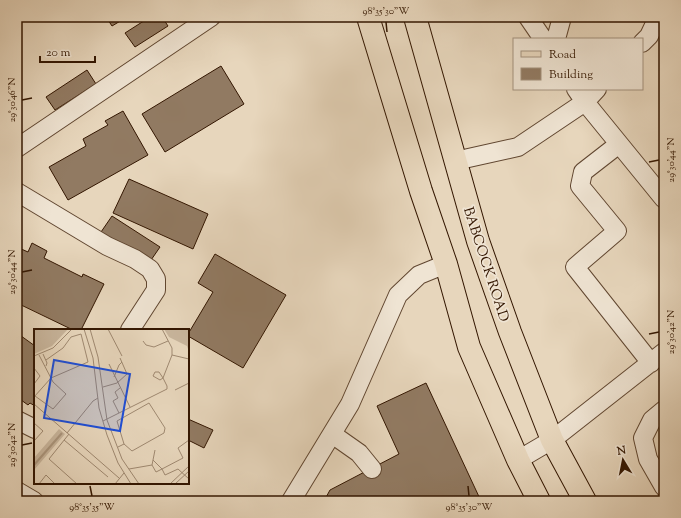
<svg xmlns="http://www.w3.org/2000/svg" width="681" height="518" viewBox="0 0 681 518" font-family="'Sorts Mill Goudy',serif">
  <rect width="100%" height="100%" fill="#e7d6bc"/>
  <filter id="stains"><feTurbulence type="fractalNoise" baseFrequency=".005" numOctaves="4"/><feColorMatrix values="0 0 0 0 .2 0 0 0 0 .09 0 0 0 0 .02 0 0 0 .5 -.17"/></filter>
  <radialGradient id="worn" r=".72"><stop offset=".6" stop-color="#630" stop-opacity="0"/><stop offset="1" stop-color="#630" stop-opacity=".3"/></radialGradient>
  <path fill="#917a62" stroke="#331601" d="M106,17H127L112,26Z
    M150,17H162L168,26L135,47L125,33Z
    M221,66L244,104L165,152L142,114Z
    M87,70L96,84L55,110L46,97Z
    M123,111L148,155L68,200L49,167L86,146L83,139L108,125L105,121Z
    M129,179L208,214L193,249L113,213Z
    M112,216L160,247L149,263L101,232Z
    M32,243L47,251L44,258L82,277L83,274L104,284L81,330H73L17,303L18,295L17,294V252L19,248L28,252Z
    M215,254L286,295L243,368L188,336V334L213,292L198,283Z
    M17,333L35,346V406L30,403L28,405L17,397Z
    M426,383L481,501H324L330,490L399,454L377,406Z
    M188,419L213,430L204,448L188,440Z"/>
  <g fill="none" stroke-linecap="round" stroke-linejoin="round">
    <g stroke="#604630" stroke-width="20">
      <path id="minor" d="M528,17L543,39
        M556,39L562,17
        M642,43L649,36L658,17
        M576,89L585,102L664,199
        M619,144L583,172L580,186L617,231L575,267L651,363
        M17,148L211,17
        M455,161L518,147L585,102L597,89
        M17,192L107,246L135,259L150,269L156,279V290L130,330
        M664,410L652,420L643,438L648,459L664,487
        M17,420L35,429
        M332,434L359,453L372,469
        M518,460L552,440L664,352
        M17,491L34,501
        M291,501L350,404L398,295L419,275L446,264"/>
    </g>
    <g stroke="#331601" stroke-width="24">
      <path id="major" d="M368,17L421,191L446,264L469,347L518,460L539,501
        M415,17L478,241L510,332L552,440L585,501"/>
    </g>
    <use href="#minor" stroke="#efe4d3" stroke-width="18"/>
    <use href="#major" stroke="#e7d6bc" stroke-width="22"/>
  </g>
  <path fill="none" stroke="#331601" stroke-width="1.5" d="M386,22L387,32M22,100L32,98M649,162L659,160M22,272L32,270M649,334L659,332M22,445L32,443M90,486L92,496M468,486L469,496"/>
  <g text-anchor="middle" stroke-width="3.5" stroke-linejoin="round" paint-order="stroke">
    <g font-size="14" fill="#331601" stroke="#efe4d3">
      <text transform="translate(487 264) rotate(72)" y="5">BABCOCK ROAD</text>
    </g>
  </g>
  <g transform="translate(34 329)">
    <rect width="155" height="155" fill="#e7d6bc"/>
    <path d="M0,0H34L18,17L0,25ZM130,0H155V23L153,17L135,8ZM25,100L31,105L0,141V129Z" fill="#c8b59c"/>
    <path fill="none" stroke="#aa957c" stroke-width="2" d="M0,136L28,104"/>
    <path fill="none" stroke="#9f8971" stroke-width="1" d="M50,0L59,29L65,79L73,106L84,134L97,155M56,0L64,28L73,91L88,130L105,155M74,0L88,27M109,12L112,16L120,18L134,12M9,25L13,34L12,37M138,26L155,30M0,27L19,19L38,0M75,35L96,78M0,39L6,47L0,55M80,48L85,36L88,33M69,58L83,54L93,45L86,29M141,61L155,54M1,67L19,80L32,65L19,53L5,26M0,68L17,49L54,33L47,5L37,8L29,19L12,31M0,75L85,149M85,84L79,72L84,69L81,63L86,59M69,92L133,60V57L129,49L125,43H121L119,47L126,51L129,49L138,26V19L128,0M0,94L9,102L0,112M33,104L59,72L64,69M35,105L15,130L43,155M30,111L74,148M84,118L90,115L98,122L130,104L131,99L115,74L83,92L90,115M119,131L128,140L149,129L144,119L155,111M118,136L121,121M95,140L118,136L122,143L128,140L131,146L144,140L155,150M5,155L12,146L21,155M81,155L90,144M136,155L155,137M141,155L155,142"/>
    <path fill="#1d4ed8" fill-opacity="0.15" stroke="#1d4ed8" stroke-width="2" d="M20,31L96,45L86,102L10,89Z"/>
    <rect width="155" height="155" fill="none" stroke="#331601" stroke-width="2"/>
  </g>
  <rect width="681" height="518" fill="none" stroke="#e7d6bc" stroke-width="44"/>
  <rect x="513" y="38" width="130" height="52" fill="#efe4d3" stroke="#a4927f"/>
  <rect x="521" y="51" width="20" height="6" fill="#e7d6bc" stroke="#a4927f"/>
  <text x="549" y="58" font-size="12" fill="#331601">Road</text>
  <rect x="521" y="68" width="20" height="12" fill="#917a62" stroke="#a4927f"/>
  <text x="549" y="78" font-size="12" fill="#331601">Building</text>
  <g transform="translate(623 460) rotate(350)" stroke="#efe4d3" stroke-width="3" paint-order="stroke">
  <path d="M0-3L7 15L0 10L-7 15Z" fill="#331601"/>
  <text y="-6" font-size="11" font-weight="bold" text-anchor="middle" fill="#331601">N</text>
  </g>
  <path d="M40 56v6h55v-6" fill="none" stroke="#331601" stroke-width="2"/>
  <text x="46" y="56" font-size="12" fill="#331601" stroke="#efe4d3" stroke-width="3" paint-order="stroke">20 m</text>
  <rect x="22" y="22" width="637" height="474" fill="none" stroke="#331601" stroke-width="1.5"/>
  <g font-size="10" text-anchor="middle" fill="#331601">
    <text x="386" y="14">98°35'30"W</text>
    <text transform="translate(11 100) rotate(-90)" y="4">29°30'46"N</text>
    <text transform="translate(670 160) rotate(-90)" y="4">29°30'44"N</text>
    <text transform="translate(11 272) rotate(-90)" y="4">29°30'44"N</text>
    <text transform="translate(670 332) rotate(-90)" y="4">29°30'42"N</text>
    <text transform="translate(11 445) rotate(-90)" y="4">29°30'42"N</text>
    <text x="92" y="510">98°35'35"W</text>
    <text x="469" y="510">98°35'30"W</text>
  </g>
  <rect width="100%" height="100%" filter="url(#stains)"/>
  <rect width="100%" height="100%" fill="url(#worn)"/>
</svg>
